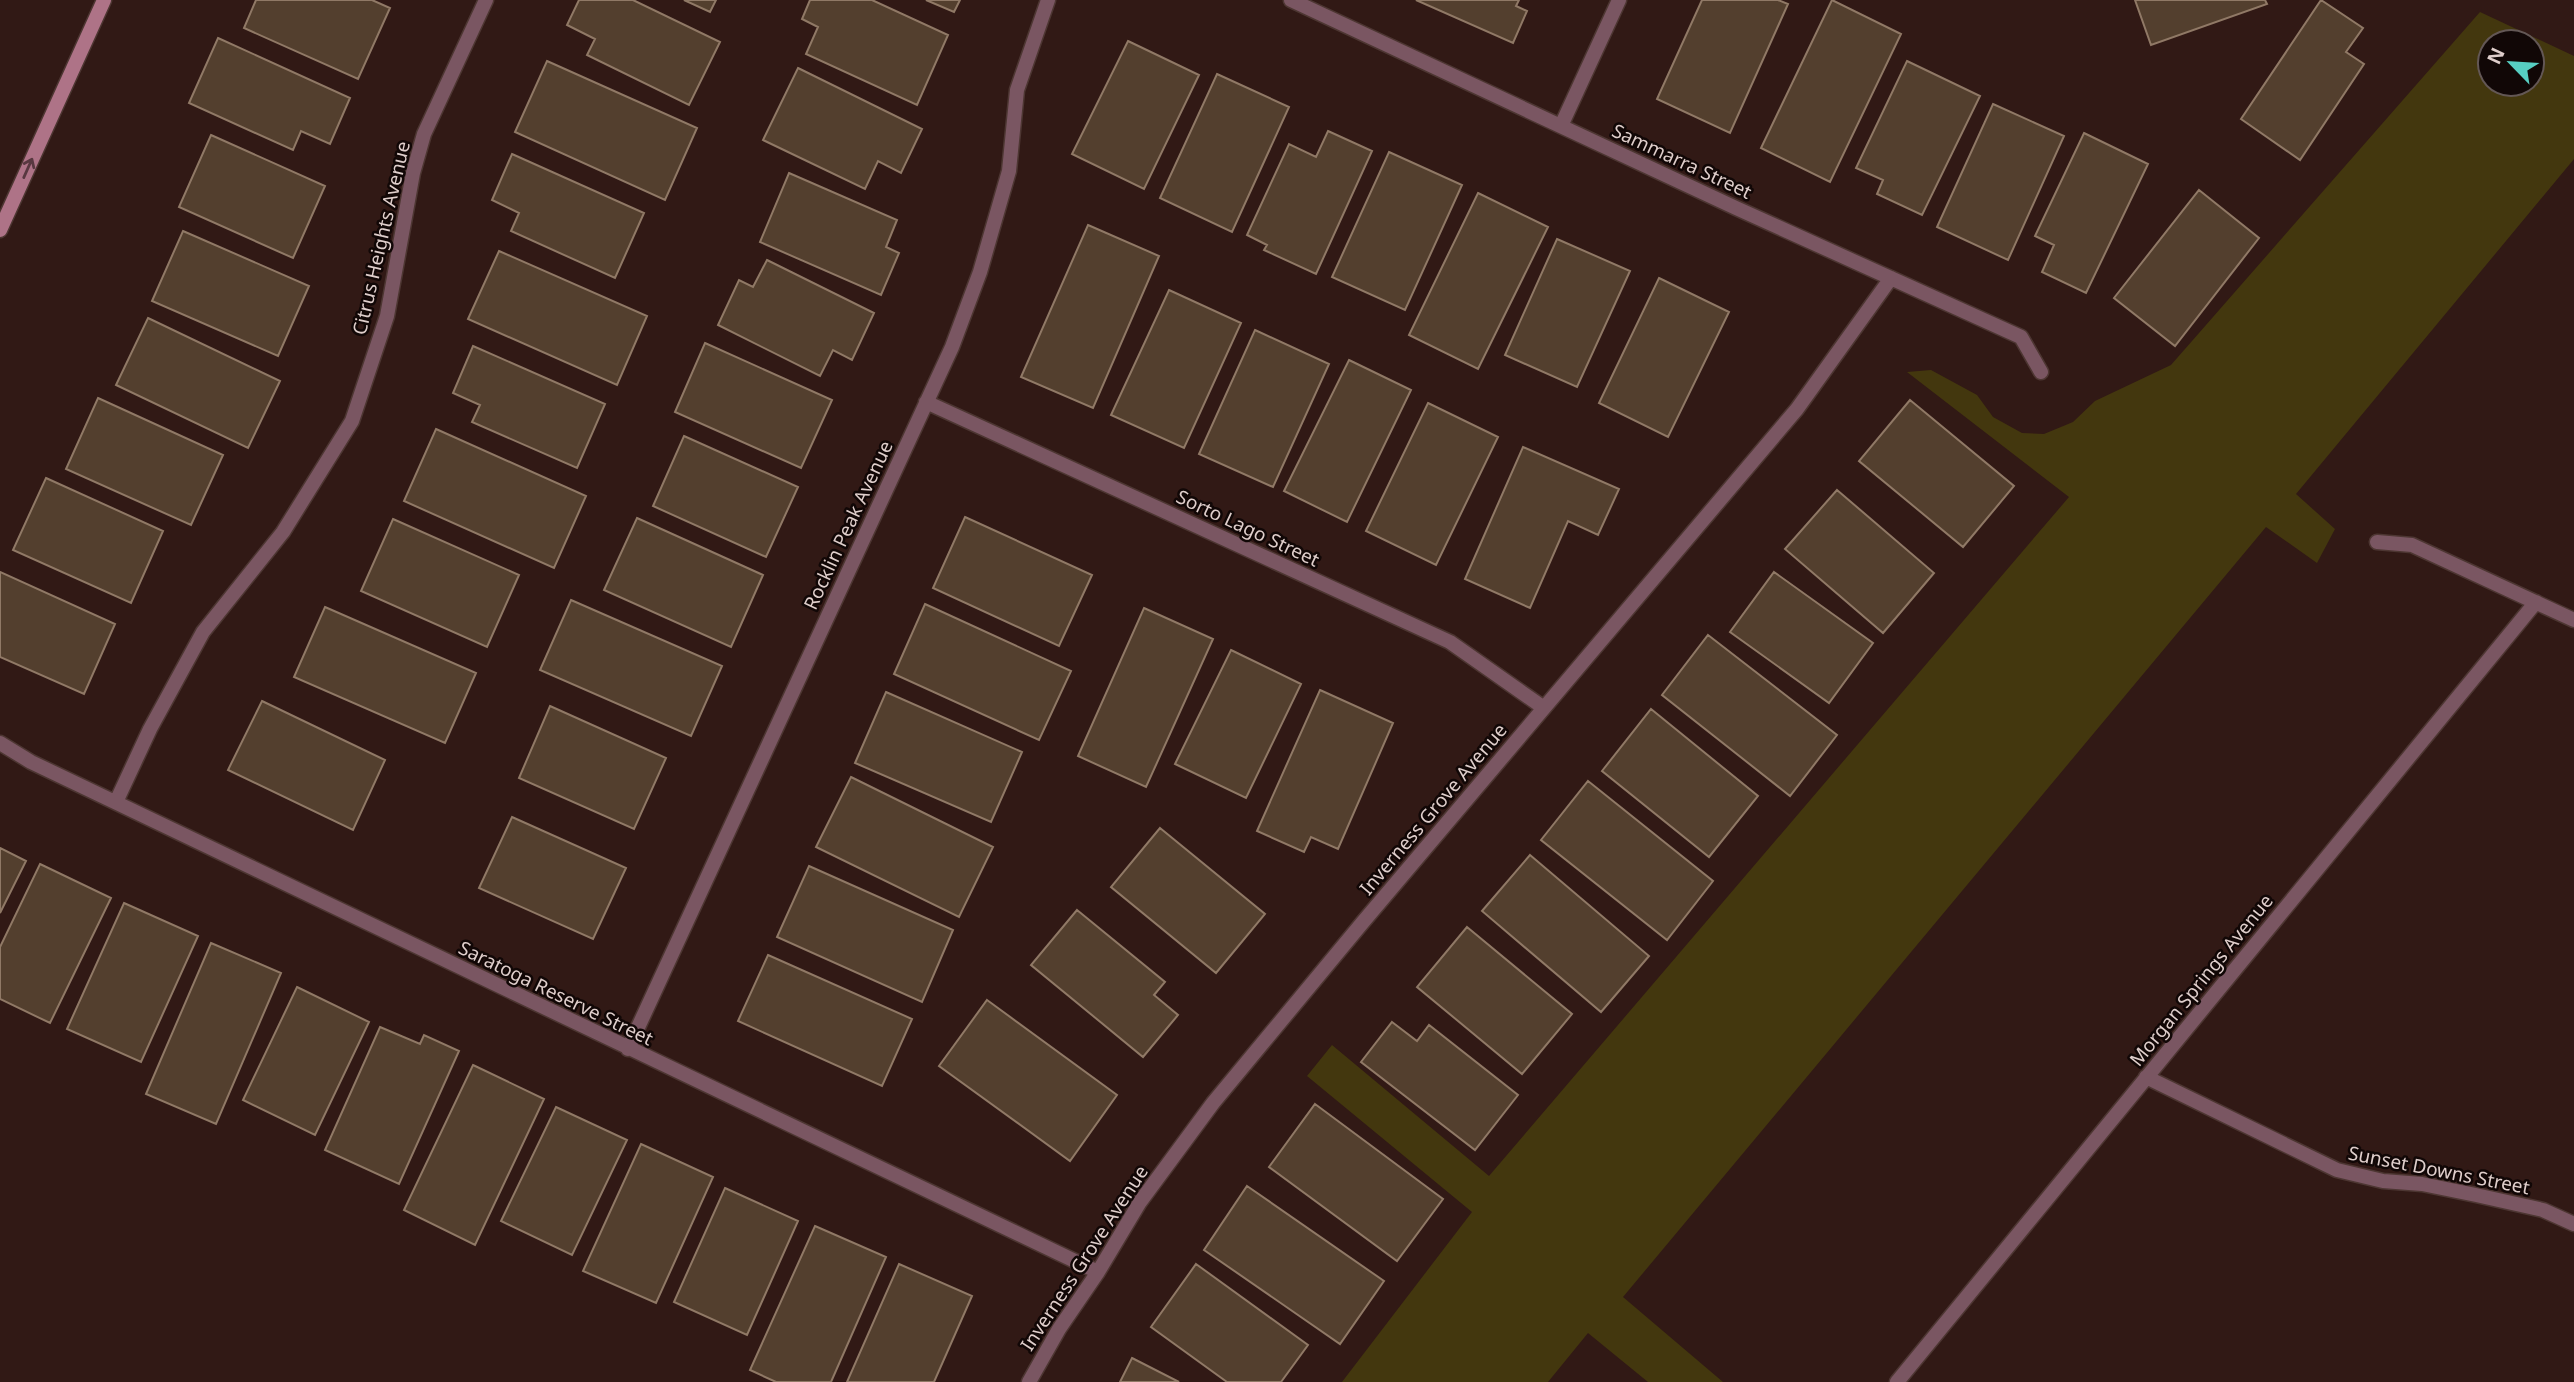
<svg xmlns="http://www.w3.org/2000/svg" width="2574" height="1382" viewBox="0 0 2574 1382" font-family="'Noto Sans',sans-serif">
  <rect width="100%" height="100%" fill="#311915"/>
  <path fill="#43370e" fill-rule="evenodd" d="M2480,12L2574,56V159L2296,494L2335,529L2317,563L2266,527L1623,1297L1723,1382H1648L1588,1333L1548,1382H1342L1472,1212L1307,1076L1332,1045L1489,1176L2069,497L1907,372L1931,370L1977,395L1993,417L2022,433L2044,434L2073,422L2095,401L2171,365ZM2490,42H2532V84H2490Z"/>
  <path fill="#533f2e" stroke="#907966" stroke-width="2" d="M256,0H372L390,8L358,79L244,28Z
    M579,0H633L720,42L689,105L587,55L595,39L567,25Z
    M684,0H716L710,12Z
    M810,0H872L948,35L917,105L806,54L818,27L802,19Z
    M926,0H960L954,12Z
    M1416,0H1519L1516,6L1527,11L1513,43Z
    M1702,0H1778L1788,4L1730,133L1657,99Z
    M1832,0L1901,34L1830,182L1761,148Z
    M2135,0H2265L2267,4L2151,45Z
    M2321,0L2363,28L2346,52L2364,64L2300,160L2241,119Z
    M218,38L350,98L330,144L301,131L293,150L189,103Z
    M1128,41L1199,75L1144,189L1072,154Z
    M547,61L697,128L665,200L515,132Z
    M1907,61L1980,96L1922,215L1877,194L1883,180L1856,168Z
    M798,68L922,129L901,173L878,161L865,189L763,140Z
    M1217,74L1289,107L1232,232L1160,198Z
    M1993,104L2064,136L2008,260L1937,227Z
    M1328,131L1372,151L1316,274L1264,250L1267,245L1247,235L1289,144L1316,157Z
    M2084,133L2148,164L2086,293L2042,272L2054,245L2035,236Z
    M211,135L325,186L293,258L179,207Z
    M1389,152L1462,185L1405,310L1332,277Z
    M512,154L644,213L615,278L511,231L519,213L492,200Z
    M789,173L897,220L886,247L899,253L881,295L760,242Z
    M2199,190L2259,238L2175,346L2114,298Z
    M1478,193L1548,227L1478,369L1409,335Z
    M1088,225L1159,256L1093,408L1021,377Z
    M183,231L309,286L278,356L152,301Z
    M1557,239L1630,271L1577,387L1505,355Z
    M499,251L647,316L617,385L468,319Z
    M767,260L874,313L852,360L833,350L820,376L718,325L739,280L753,287Z
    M1659,278L1729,312L1668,437L1599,403Z
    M1169,290L1241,323L1184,448L1111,415Z
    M148,318L280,381L248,448L116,385Z
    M1255,330L1329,364L1273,487L1199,454Z
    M705,343L832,400L801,468L675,412Z
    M473,346L605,404L577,468L472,422L480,405L453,393Z
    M1349,360L1411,390L1347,522L1284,491Z
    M98,398L223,455L191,525L66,469Z
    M1910,400L2014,486L1963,547L1859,461Z
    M1428,403L1498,437L1436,565L1366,531Z
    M436,429L586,496L554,568L404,501Z
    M684,436L798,487L766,557L653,506Z
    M1523,447L1619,489L1598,535L1568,521L1530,608L1465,579Z
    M46,478L163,531L131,603L13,550Z
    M1837,490L1934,573L1883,633L1785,549Z
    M965,517L1092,575L1059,646L933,588Z
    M637,518L763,575L731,647L604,590Z
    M393,519L519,575L487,647L361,591Z
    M0,572L115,624L84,694L0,657Z
    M1774,572L1873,643L1829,703L1730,632Z
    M571,600L722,666L691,736L540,670Z
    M925,604L1071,671L1039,740L894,674Z
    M325,607L476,673L445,743L294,677Z
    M1144,608L1213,639L1146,787L1078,756Z
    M1708,635L1837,735L1790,796L1662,695Z
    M1231,650L1301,684L1246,798L1175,764Z
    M1320,690L1393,723L1338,849L1311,837L1304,852L1257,831Z
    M886,692L1022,752L991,822L855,763Z
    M262,701L385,760L353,830L228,770Z
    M550,706L666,758L634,829L519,778Z
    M1651,709L1758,796L1709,857L1602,771Z
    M851,777L993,847L959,917L816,847Z
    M1588,781L1713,881L1667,940L1541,840Z
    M512,817L626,868L593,939L479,888Z
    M1160,828L1265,914L1216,973L1111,887Z
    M0,848L26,861L0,913Z
    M1530,855L1649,956L1601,1012L1482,911Z
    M40,864L111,898L50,1023L0,999V947Z
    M809,866L953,930L922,1002L777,937Z
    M124,903L198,936L141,1062L67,1029Z
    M1077,910L1165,982L1154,995L1178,1015L1143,1057L1031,965Z
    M1467,927L1572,1014L1522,1074L1417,987Z
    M211,943L281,973L216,1124L146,1094Z
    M768,955L912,1019L882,1086L738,1021Z
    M297,987L369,1022L315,1135L243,1100Z
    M987,1000L1117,1095L1070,1161L939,1066Z
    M1392,1022L1417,1041L1429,1025L1518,1095L1475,1150L1361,1062Z
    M380,1027L420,1044L424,1035L459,1051L399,1184L325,1150Z
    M473,1065L544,1099L475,1245L404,1210Z
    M1315,1104L1443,1199L1397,1261L1269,1167Z
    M556,1107L627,1140L572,1255L501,1221Z
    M641,1144L713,1177L656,1303L583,1271Z
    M1247,1186L1384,1281L1340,1344L1204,1250Z
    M725,1188L798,1221L747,1335L674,1302Z
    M815,1226L886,1257L831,1382H776L750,1370Z
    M899,1264L972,1296L934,1382H847Z
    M1196,1264L1308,1345L1281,1382H1227L1151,1327Z
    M1132,1358L1179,1382H1120Z"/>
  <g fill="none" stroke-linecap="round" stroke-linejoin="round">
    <g stroke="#4d3632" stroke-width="17">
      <path id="street" d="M1291,0L1736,208L2021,337L2041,372
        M1561,126L1619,0
        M926,402L1450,642L1544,708
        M2377,542L2412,545L2574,620
        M0,743L31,762L1098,1272
        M116,802L150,729L203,632L283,532L352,421L387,316L413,173L424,134L486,0
        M628,1049L952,347L980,272L1009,171L1017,90L1048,0
        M2146,1077L2337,1170L2383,1181L2422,1184L2476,1195L2543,1210L2574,1224
        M1029,1382L1059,1329L1098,1272L1140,1202L1213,1103L1363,922L1797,409L1891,278
        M1897,1382L2536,602"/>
    </g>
    <g stroke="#4d3632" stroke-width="17">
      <path id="secondary" d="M0,230L104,0"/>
    </g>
    <use href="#street" stroke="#7a5662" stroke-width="14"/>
    <use href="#secondary" stroke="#ae7387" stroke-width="14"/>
  </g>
  <defs><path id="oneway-shaft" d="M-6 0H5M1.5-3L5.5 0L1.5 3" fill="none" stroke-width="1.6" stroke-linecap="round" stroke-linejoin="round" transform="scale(1.75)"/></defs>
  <use stroke="#583840" href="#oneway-shaft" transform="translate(28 168) rotate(-66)"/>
  <g text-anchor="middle" stroke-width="5" stroke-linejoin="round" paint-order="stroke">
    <g font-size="19" fill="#dfcecb" stroke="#110706">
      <text transform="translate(1682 161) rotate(25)" y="7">Sammarra Street</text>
      <text transform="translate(381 238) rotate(-77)" y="7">Citrus Heights Avenue</text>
      <text transform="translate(848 525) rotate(-65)" y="7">Rocklin Peak Avenue</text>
      <text transform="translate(1248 528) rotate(25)" y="7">Sorto Lago Street</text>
      <text transform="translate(1433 809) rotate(-50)" y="7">Inverness Grove Avenue</text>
      <text transform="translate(2201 980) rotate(-51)" y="7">Morgan Springs Avenue</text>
      <text transform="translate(556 993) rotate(26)" y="7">Saratoga Reserve Street</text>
      <text transform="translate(2439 1170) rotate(11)" y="7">Sunset Downs Street</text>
      <text transform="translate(1084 1258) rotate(-57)" y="7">Inverness Grove Avenue</text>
    </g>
  </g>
  <g transform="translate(2511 63) rotate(295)"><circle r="33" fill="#110706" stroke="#635755" stroke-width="2"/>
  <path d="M0-5L12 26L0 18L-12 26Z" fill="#57cec2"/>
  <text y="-10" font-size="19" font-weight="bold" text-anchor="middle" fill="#dfcecb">N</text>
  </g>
</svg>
